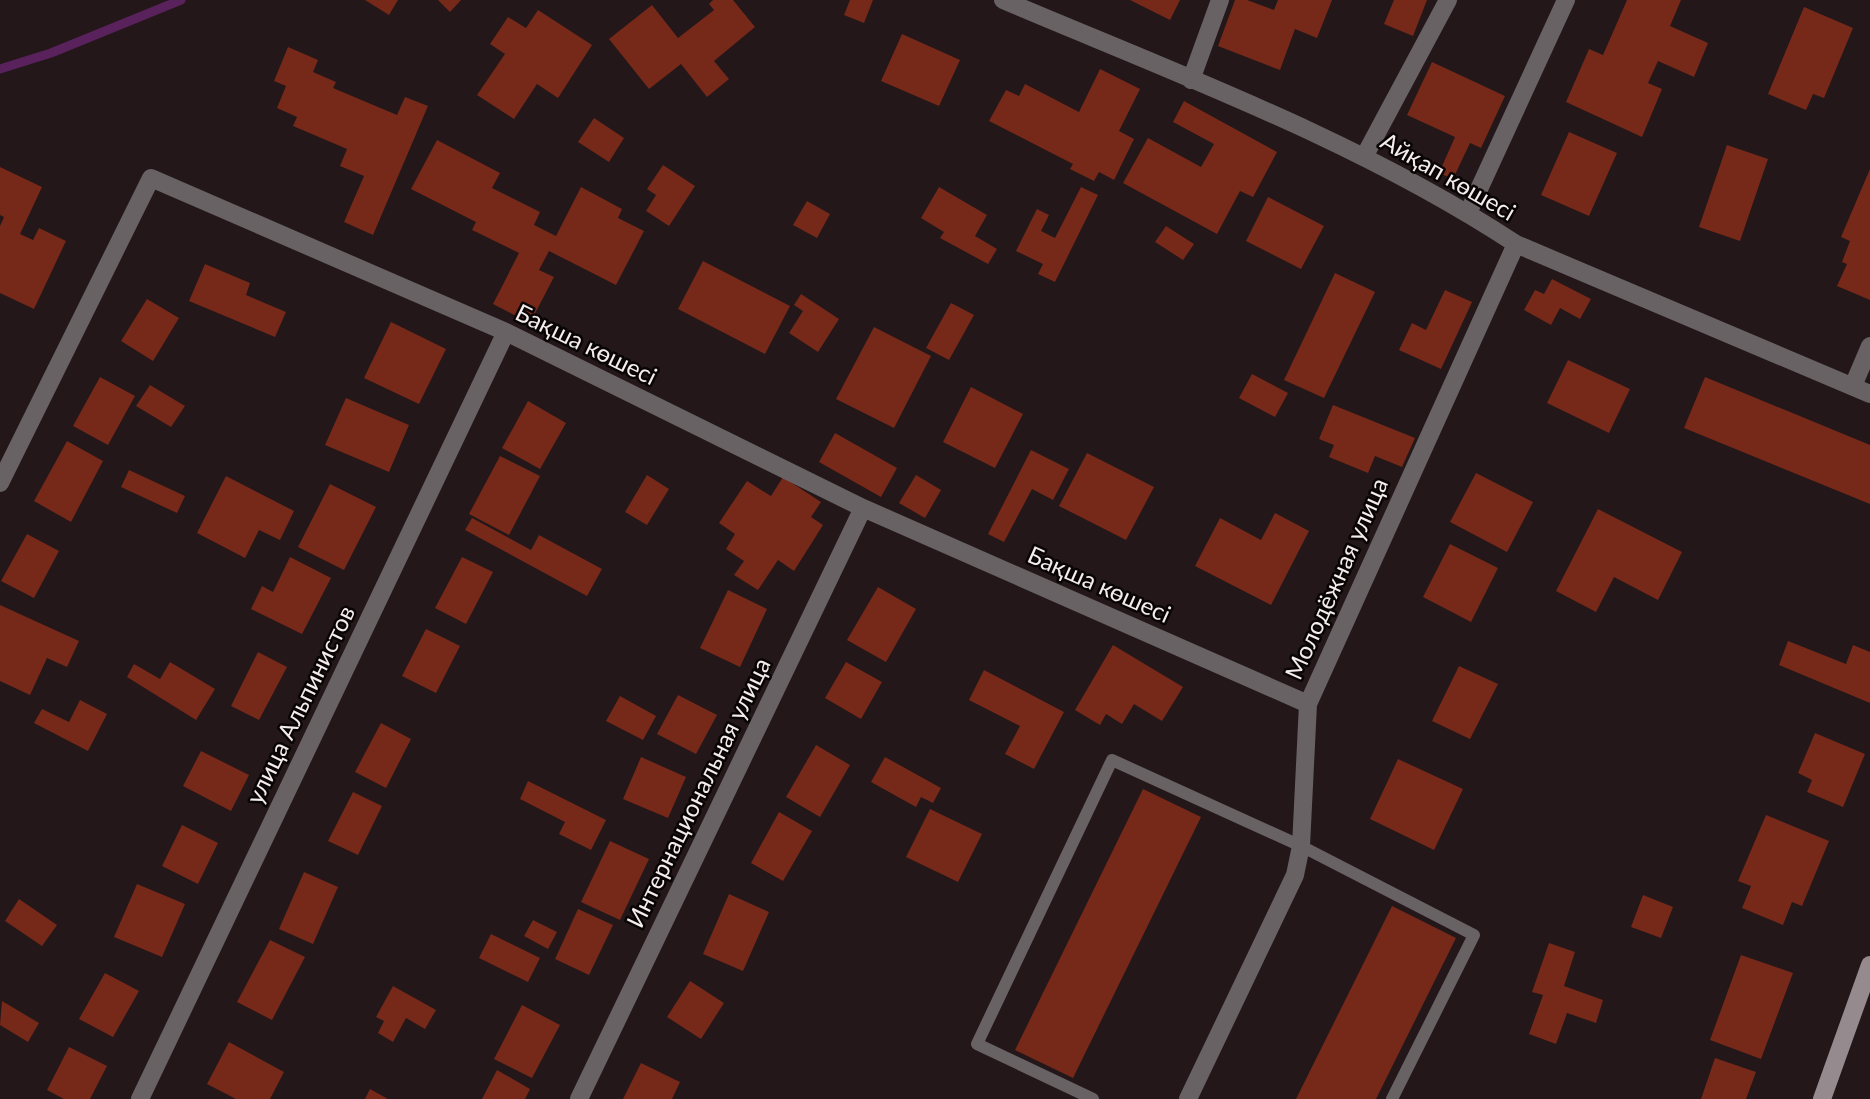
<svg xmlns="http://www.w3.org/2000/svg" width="1870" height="1099" viewBox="0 0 1870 1099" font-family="Lato,sans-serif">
  <rect width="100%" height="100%" fill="#231719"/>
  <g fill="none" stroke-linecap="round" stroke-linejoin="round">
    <path stroke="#59225c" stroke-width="9" d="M0,69L51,53L181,0"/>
  </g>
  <path fill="#762819" d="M365,0H398L389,15Z
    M438,0H461L450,12Z
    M713,0H733L755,27L714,61L729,79L707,97L681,64L649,89L609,39L652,5L678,38L714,10L709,4Z
    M850,0H873L864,23L844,15Z
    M1130,0H1180L1170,20Z
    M1235,0H1247L1274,10L1278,0H1332L1317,38L1295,29L1280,70L1218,46Z
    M1394,0H1427L1413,36L1384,24Z
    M1627,0H1681L1670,26L1708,43L1694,77L1658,61L1648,83L1662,89L1642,137L1566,102L1589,49L1603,55Z
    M1804,7L1853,28L1824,98L1813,94L1806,110L1768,94Z
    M538,10L592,45L558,98L537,84L514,119L477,95L505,54L490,44L508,17L526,28Z
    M902,34L960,60L939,106L881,81Z
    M288,47L318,60L313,72L336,82L333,88L397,115L405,97L428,106L373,235L344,222L364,176L340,166L347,149L293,126L297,117L277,108L286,86L274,81Z
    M1432,62L1505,96L1481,148L1470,143L1453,179L1439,173L1455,137L1407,115Z
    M1100,69L1140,89L1119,131L1134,139L1114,180L1099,172L1094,181L1070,169L1073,164L989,121L1006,90L1019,96L1025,84L1079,112Z
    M1184,101L1277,152L1253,197L1240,191L1217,234L1123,183L1148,138L1201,167L1214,144L1173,122Z
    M594,118L624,138L609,162L578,142Z
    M1569,132L1617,153L1589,216L1541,195Z
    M437,140L500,173L492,188L540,212L534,225L556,236L581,187L622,209L618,218L644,231L616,285L549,251L539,270L554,277L530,323L493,304L519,253L472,230L476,222L411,189Z
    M1727,145L1768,159L1740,241L1699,227Z
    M663,165L695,186L669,226L646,211L656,195L647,189Z
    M0,167L42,187L20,234L33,240L39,228L66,241L34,309L0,293V226L4,217L0,215Z
    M1870,169V300L1837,286L1847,264L1842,262L1850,241L1841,237Z
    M939,187L987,215L975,236L997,249L988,264L940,238L944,232L921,218Z
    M1081,187L1098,195L1055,282L1038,274L1043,264L1016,251L1037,209L1049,215L1041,231L1055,238Z
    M1268,197L1324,226L1301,269L1246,241Z
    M807,201L830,214L817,238L793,225Z
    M1166,226L1194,244L1183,260L1155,242Z
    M703,261L790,306L765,354L678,309Z
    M205,264L250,283L246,295L286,312L275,337L189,301Z
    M1335,273L1375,292L1324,398L1284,380Z
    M1552,279L1591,299L1580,319L1560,308L1551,325L1524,310L1535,290L1544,294Z
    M1445,290L1472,302L1441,369L1399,350L1412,323L1426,330Z
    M801,294L839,319L818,352L789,333L803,311L794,305Z
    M147,299L179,318L153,361L121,341Z
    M951,303L974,315L949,360L926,348Z
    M391,322L446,349L419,404L364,378Z
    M874,327L931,356L894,428L836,399Z
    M1568,360L1630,389L1609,433L1547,403Z
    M1252,374L1288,393L1275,417L1239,398Z
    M100,377L135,396L108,445L73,426Z
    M1705,377L1870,445V504L1684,428Z
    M150,385L185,406L171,427L136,406Z
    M971,387L1023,414L995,468L943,442Z
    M346,398L409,425L389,472L325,445Z
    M528,401L566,423L540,469L502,448Z
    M1333,405L1415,438L1402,467L1375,456L1368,473L1329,457L1334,445L1319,439Z
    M835,433L897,468L881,497L819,462Z
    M67,441L103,461L71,522L34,501Z
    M1031,450L1069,469L1053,500L1032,489L1004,542L988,534Z
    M1087,453L1154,487L1126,540L1059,506Z
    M500,456L540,476L509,535L469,514Z
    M129,470L185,496L177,513L121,487Z
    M1476,473L1533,502L1507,552L1450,522Z
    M647,475L669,489L647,525L625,512Z
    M916,475L941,490L925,518L899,503Z
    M226,476L294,511L280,540L259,530L245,558L197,533Z
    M783,477L821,502L811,517L823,525L794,571L778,560L758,590L734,575L744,561L726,549L735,534L719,523L747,481L771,496Z
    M330,484L376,507L344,570L298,547Z
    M1598,509L1682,552L1658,600L1614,577L1596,612L1556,591Z
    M1275,513L1309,531L1271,605L1195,566L1220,518L1261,540Z
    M472,518L531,550L539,535L602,569L587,596L465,530Z
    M27,534L59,551L34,598L1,581Z
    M1450,544L1498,568L1471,622L1423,597Z
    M290,557L331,578L302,634L251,609L262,586L273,592Z
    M462,557L493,572L466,624L435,608Z
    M878,587L916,609L886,662L847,640Z
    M728,590L767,609L740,667L700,648Z
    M0,605L79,641L67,667L47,658L30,695L0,681Z
    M426,629L460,646L436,693L402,676Z
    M1788,641L1846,664L1853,645L1870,652V703L1779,665Z
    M1113,645L1183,687L1162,721L1134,704L1122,724L1106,714L1100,725L1075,710Z
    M258,652L287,667L259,720L231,706Z
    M170,662L215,689L196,720L127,677L134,664L160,679Z
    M846,662L882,682L861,719L825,698Z
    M1459,666L1498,684L1470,739L1432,721Z
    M984,670L1064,712L1034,769L1005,754L1020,726L969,700Z
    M678,695L717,715L696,754L657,734Z
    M620,696L656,716L643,740L606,721Z
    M80,700L107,714L88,751L34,723L42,709L69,722Z
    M381,723L411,739L386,788L355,772Z
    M1815,733L1865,754L1843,807L1807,792L1812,780L1798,773Z
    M816,745L850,765L820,817L786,797Z
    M201,751L249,775L231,811L183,786Z
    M641,757L686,777L668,818L623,799Z
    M885,757L941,788L933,803L921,797L916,807L871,782Z
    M1398,759L1463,789L1434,850L1370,819Z
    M528,781L606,820L591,850L559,834L565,822L520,799Z
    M1143,789L1201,817L1073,1078L1015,1050Z
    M353,792L382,806L358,855L328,841Z
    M930,809L982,834L958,882L906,857Z
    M779,812L812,831L783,881L751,863Z
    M1766,815L1829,841L1802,906L1792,902L1783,925L1742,908L1751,886L1738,881Z
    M182,825L218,843L198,884L162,866Z
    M610,841L649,859L620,920L581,902Z
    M304,872L338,887L313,944L279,929Z
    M137,884L185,904L162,957L114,937Z
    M729,894L769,912L743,971L703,954Z
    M1643,895L1673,907L1661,938L1631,927Z
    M19,899L57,925L42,946L5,921Z
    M1392,906L1456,938L1376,1099H1296Z
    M578,909L613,925L589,975L555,959Z
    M533,920L557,932L548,949L524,936Z
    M491,934L540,958L528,982L479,958Z
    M270,940L305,957L272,1020L237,1002Z
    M1549,943L1575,952L1564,986L1603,1000L1596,1023L1567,1013L1556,1044L1529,1034L1543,995L1532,992Z
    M1741,955L1793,973L1761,1059L1710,1040Z
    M105,973L139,991L113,1037L79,1019Z
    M690,981L724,1003L701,1039L667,1017Z
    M393,986L436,1010L425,1029L406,1018L393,1042L378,1033L384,1021L376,1017Z
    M2,1001L39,1023L28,1042L0,1025Z
    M522,1005L560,1025L532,1078L494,1059Z
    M229,1042L284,1072L270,1099H236L207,1084Z
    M69,1047L107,1066L90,1099H64L47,1090Z
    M1715,1058L1756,1072L1746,1099H1701Z
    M641,1063L680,1082L672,1099H623Z
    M497,1070L530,1089L525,1099H482Z
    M370,1089L388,1099H365Z"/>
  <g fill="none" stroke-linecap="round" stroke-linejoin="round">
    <path stroke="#686265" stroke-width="12" d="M1093,1099L977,1044L1112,760L1301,846L1474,935L1392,1099"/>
    <path stroke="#686265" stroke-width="18" d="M1003,0C1175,73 1360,141 1516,244L1870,394
      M1191,80L1220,0
      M1364,157L1448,0
      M1468,213L1566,0
      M1853,386L1870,346
      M0,483L151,178L506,332L863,508L1308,704
      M140,1099L506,332
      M579,1099L863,508
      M1188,1099L1295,875L1301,846L1308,704L1516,244"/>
    <path stroke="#958b8f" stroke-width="18" d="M1822,1099L1870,965"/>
  </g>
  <g text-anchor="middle" stroke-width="5" stroke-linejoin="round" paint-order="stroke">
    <g font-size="24" fill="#f5eced" stroke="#090505">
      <text transform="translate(1448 177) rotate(30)" y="8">Айқап көшесі</text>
      <text transform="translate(586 345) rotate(26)" y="8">Бақша көшесі</text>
      <text transform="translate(1337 579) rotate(-66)" y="8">Молодёжная улица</text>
      <text transform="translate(1099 585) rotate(24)" y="8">Бақша көшесі</text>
      <text transform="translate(301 705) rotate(-64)" y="8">улица Альпинистов</text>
      <text transform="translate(699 793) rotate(-64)" y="8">Интернациональная улица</text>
    </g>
  </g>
</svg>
